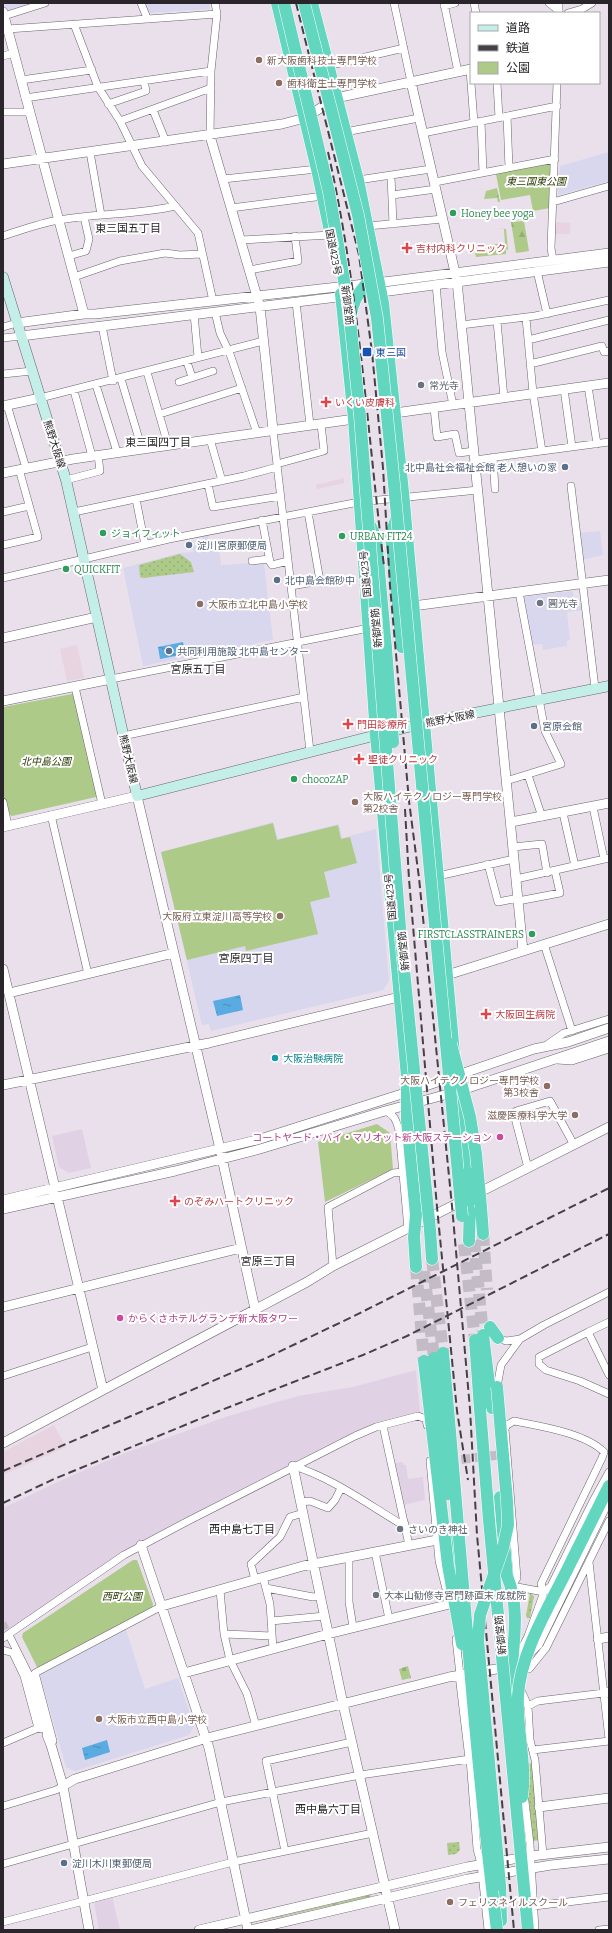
<svg xmlns="http://www.w3.org/2000/svg" width="612" height="1933" viewBox="0 0 612 1933" font-family="Bitter,'Noto Sans JP',serif">
  <defs>
    <pattern id="grass-dots" width="8" height="8" patternUnits="userSpaceOnUse"><rect width="8" height="8" fill="#aeca89"/><path d="M2 2h.1M6 6h.1" fill="none" stroke="#96ad76" stroke-width="1.8" stroke-linecap="round"/></pattern>
    <pattern id="forest-firs" width="22" height="20" patternUnits="userSpaceOnUse"><rect width="22" height="20" fill="#aeca89"/><path d="M5 1l3.5 6h-7zM16 11l3.5 6h-7z" fill="#96ad76"/></pattern>
    <pattern id="cemetery-stones" width="16" height="16" patternUnits="userSpaceOnUse"><rect width="16" height="16" fill="#aeca89"/><path d="M2 7V4a2 2 0 0 1 4 0v3zM10 15v-3a2 2 0 0 1 4 0v3z" fill="#96ad76"/></pattern>
    <pattern id="water-ripples" width="26" height="14" patternUnits="userSpaceOnUse"><rect width="26" height="14" fill="#5aabe1"/><path d="M2 4q2-2 4 0t4 0M15 11q2-2 4 0t4 0" fill="none" stroke="#4a8bb7"/></pattern>
  </defs>
  <rect width="100%" height="100%" fill="#e9e0ec"/>
  <path fill="#e0d2e4" d="M82,1129L91,1168L69,1173L59,1167L52,1136Z
    M416,1370L420,1413L385,1421L340,1439L169,1527L140,1543L3,1635V1508L64,1479L125,1453L228,1416L298,1396L353,1387Z
    M403,1462L404,1465H406L408,1479L423,1477L425,1500L403,1505L394,1463Z
    M112,1896L120,1930H99L94,1903L97,1900Z"/>
  <path fill="#e8d3e0" d="M556,222L570,223V234H555Z
    M344,478V483L317,489L316,485Z
    M77,645L84,678L67,681L60,649Z
    M54,1425L66,1447L3,1475V1452Z"/>
  <path fill="#d9d7ed" d="M4,3H33L9,12L5,10Z
    M144,3H209L210,9L149,13Z
    M609,152V181L560,195L558,194L560,166Z
    M600,531L603,555L581,560L578,533Z
    M208,535L210,548L219,547L221,565L254,563L264,564L273,640L143,666L123,568L180,553L193,552V545L203,543L202,536Z
    M573,591L574,604L582,603L583,610L567,612L570,640L567,641V646L543,650L542,644L531,645L523,600L524,597Z
    M273,822L278,839L339,824L342,838L376,829L389,981L383,990L211,1031L209,1024L202,1025L161,852Z
    M125,1627L145,1689L178,1678L194,1726L189,1735L75,1771L66,1767L40,1675L41,1672Z"/>
  <path fill="url(#grass-dots)" d="M180,554L191,562L194,572L143,578L140,577L139,565Z
    M530,1593L534,1596L530,1618H527L526,1616Z
    M530,1763L533,1764L540,1840L533,1841L526,1771Z
    M459,1842L460,1850L456,1854L448,1855L447,1843Z"/>
  <path fill="url(#forest-firs)" d="M497,188L500,202H498L497,198L484,199L486,191Z
    M524,221L529,251L516,253L511,222Z
    M370,1895V1897L263,1921L265,1920Z"/>
  <path fill="url(#cemetery-stones)" d="M408,1666L411,1678L402,1680L399,1669Z"/>
  <path fill="#aeca89" d="M548,163L551,166L550,208L533,211L530,195L501,200L496,174Z
    M498,228L506,229L508,250L506,249V254L476,257L474,247L505,243L504,229Z
    M72,694L75,695L97,794L96,797L12,816L8,814L3,793V707Z
    M273,823L277,840L338,825L341,839L350,837L357,863L324,872L330,897L310,902L318,934L246,951L245,946L187,960L161,852Z
    M377,1124L390,1133L393,1169L325,1202L318,1142Z
    M133,1560H137L153,1604L152,1608L39,1667H37L22,1637L23,1633Z"/>
  <path fill="url(#water-ripples)" d="M183,642L186,654L160,659L158,647Z
    M240,995L243,1010L217,1016L213,1001Z
    M107,1740L110,1752L85,1760L82,1748Z"/>
  <g fill="none" stroke-linecap="round" stroke-linejoin="round">
    <path stroke="#c3bbc5" stroke-width="7" stroke-dasharray="7 3.5" stroke-linecap="butt" d="M3,1623L10,1637"/>
    <path stroke="#c3bbc5" stroke-width="9" stroke-dasharray="9 4.5" stroke-linecap="butt" d="M448,1461L507,1454"/>
    <path stroke="#c3bbc5" stroke-width="12" stroke-dasharray="12 6" stroke-linecap="butt" d="M483,1234L487,1290
      M474,1240L483,1335
      M464,1244L475,1340
      M432,1259L443,1353
      M416,1267L424,1361
      M424,1271L434,1358"/>
    <g stroke="#6c636e" stroke-width="8">
      <path id="minor" d="M141,3L147,18
        M394,3L411,82
        M444,3L458,72
        M474,3L476,13
        M549,3L559,11
        M444,6L455,3
        M559,13V3
        M568,13L582,9L592,3
        M4,16L45,3
        M74,24L98,87L120,121L142,166L198,233L213,301
        M8,29L217,14
        M3,56L14,53
        M327,66L404,48
        M470,70L474,123
        M21,80L92,70
        M497,83L499,118
        M25,98L211,71
        M108,104L146,91L144,81
        M153,110L166,142
        M3,112H30
        M507,116L509,168
        M120,121L211,88
        M481,121L483,173
        M345,132L419,118
        M423,133L557,106
        M210,136L211,71L217,14L215,3
        M90,152L101,215
        M391,176L393,224
        M223,179L317,169
        M358,180L431,169
        M435,182L555,159
        M392,195L436,189
        M553,202L609,186
        M231,208L323,196
        M368,226L443,219
        M3,236C22,230 40,223 59,220C98,213 137,215 175,206
        M241,240L331,235
        M69,256L86,251L89,239L84,217
        M553,260L551,248L557,83
        M249,270L298,261L295,236
        M537,271L547,314
        M74,277L120,261L165,253L180,255L202,254
        M436,284L442,352L453,405
        M296,302L310,425
        M215,312L220,333L230,354L257,433
        M194,314L198,357
        M526,318L533,393L542,451
        M497,321L504,398
        M461,325L535,316L609,300
        M102,326L113,381
        M3,327L17,323
        M3,338L21,336
        M528,340L609,320
        M187,362L192,377
        M530,364L602,346L604,352L609,351
        M147,372L168,445
        M3,374L32,371
        M121,379L142,449
        M179,382L213,371
        M96,385L117,452
        M588,386L597,444
        M564,389L572,447
        M74,391L92,456
        M40,398L263,341
        M7,405L26,468
        M434,408L437,437L455,434L459,453L474,451
        M160,414L242,388
        M273,430L310,751
        M210,439L222,481
        M493,457L495,489
        M475,460L609,442
        M277,464L324,451L321,424
        M66,480L100,471L98,455
        M208,484L213,507L281,496
        M571,486L595,688
        M136,499L145,545
        M3,512L29,506
        M74,512L244,476L277,467
        M262,520L270,562L272,565L288,561
        M3,545L38,537L19,469
        M252,561L269,559
        M3,578L169,539L359,502L478,490
        M291,586L320,581L308,512
        M111,679L369,628
        M75,687L102,804
        M123,736L304,697
        M528,775L542,817
        M506,781L561,764L545,731L519,592
        M3,802L8,825
        M593,807L604,859
        M563,813L575,866
        M51,815L88,974
        M513,847L542,844L547,873
        M488,864L498,902L518,898
        M438,876L514,859
        M516,879L609,858
        M518,901L560,893L555,871
        M544,944L572,1031
        M548,1044L564,1033L609,1019
        M557,1060L572,1061L609,1049
        M385,1111C394,1114 396,1120 399,1130L408,1229
        M528,1168L514,1114L516,1111L550,1101L574,1145
        M333,1266L328,1207L393,1173L403,1172
        M609,1322L588,1332L609,1375
        M588,1332L539,1357V1364L546,1370L580,1381L609,1394
        M498,1338L506,1341L520,1339L544,1325L609,1292
        M3,1376L92,1347
        M497,1387L501,1365L520,1339
        M514,1421C540,1426 585,1433 604,1452L602,1458L541,1584L544,1592L512,1586L517,1578L505,1429L507,1425Z
        M383,1426L409,1545
        M430,1461L439,1561L449,1601
        M293,1466C329,1476 369,1505 401,1524H405
        M301,1502L310,1501L328,1508L335,1500L341,1488
        M375,1552L389,1619
        M349,1558V1602L353,1627
        M589,1562L609,1739
        M263,1577L270,1604L273,1649
        M255,1580L251,1564L280,1537L290,1517L303,1513
        M266,1588L313,1597L320,1596
        M220,1590L224,1634L230,1660L247,1694L256,1726
        M271,1621L325,1616
        M224,1634L272,1636
        M10,1637L29,1675L47,1735
        M3,1638L124,1555L188,1521L355,1436L376,1427L418,1416L426,1419L427,1425
        M456,1639L460,1675
        M3,1650L13,1653L24,1676L38,1728
        M529,1655L539,1645L609,1501
        M515,1661L528,1636L544,1592L551,1586L592,1503L609,1472
        M520,1669H529L546,1648L609,1521
        M521,1690L528,1706L530,1740L535,1760L543,1855
        M528,1706L538,1701L604,1693
        M53,1741L35,1673L162,1606
        M3,1743L38,1728L41,1729
        M533,1750L609,1741
        M524,1793L530,1844L535,1930
        M3,1806L56,1790L63,1786
        M285,1851L266,1761L352,1742
        M3,1864L221,1802L360,1775L470,1759L477,1849L481,1864L488,1930
        M534,1906L609,1897
        M3,1922L233,1862L373,1833
        M599,1930L609,1929"/>
    </g>
    <g stroke="#6c636e" stroke-width="10">
      <path id="tertiary" d="M3,12L84,314
        M411,82L457,281L523,951
        M210,136L260,307L273,430
        M3,164L282,124L305,118L336,98L471,69
        M374,293L609,262
        M17,323L84,314H95L392,281L609,253
        M21,336L346,296
        M3,406L40,398
        M395,413L609,383
        M3,473L73,459L354,419
        M413,606L609,580
        M3,638L97,617
        M3,701L111,679
        M511,822L609,803
        M3,827L137,796L220,1149L255,1309
        M3,969L103,1390
        M447,975L609,924
        M9,993L174,953
        M3,1085L209,1043L399,997
        M3,1200L257,1140L408,1092L534,1049L568,1042L609,1028
        M3,1209L175,1171L260,1149L385,1111L459,1091L609,1041
        M3,1307L241,1248
        M3,1443L307,1282L333,1266L609,1127
        M293,1466L343,1704L395,1930
        M141,1545L209,1748L248,1930
        M162,1606L303,1566L437,1540
        M598,1639L609,1637
        M184,1673L328,1634L450,1604
        M460,1675L470,1759
        M604,1693L609,1692
        M47,1735L51,1745L63,1786
        M539,1807L609,1798
        M89,1930L63,1786L75,1779L207,1738L449,1677L508,1667
        M199,1930L467,1867L531,1856L609,1847
        M250,1930L468,1879L551,1865L609,1859"/>
    </g>
    <g stroke="#6c636e" stroke-width="11">
      <path id="secondary" d="M3,277L66,480L137,796L424,723L609,686"/>
    </g>
    <g stroke="#fff" stroke-width="13">
      <path id="trunk" d="M277,3L317,169L331,236
        M312,3L358,180L383,303L403,492L454,1054
        M341,294L354,419L376,735L407,1077V1120L416,1215
        M350,319C352,304 357,294 367,283
        M397,516L391,535L402,647
        M370,525L376,538L386,648
        M458,1090L468,1173
        M481,1207L483,1234
        M430,1230L432,1259
        M414,1237L416,1267
        M469,1241L470,1201
        M490,1327L498,1338
        M483,1335L492,1408
        M475,1340L480,1409
        M500,1497L507,1576C524,1616 508,1661 511,1702
        M451,1533L458,1587
        M572,1560L609,1486
        M500,1885L501,1921"/>
    </g>
    <use href="#minor" stroke="#fff" stroke-width="7"/>
    <use href="#tertiary" stroke="#fff" stroke-width="9"/>
    <use href="#secondary" stroke="#c4efe8" stroke-width="10"/>
    <use href="#trunk" stroke="#63d6c0" stroke-width="12"/>
    <path stroke="#454147" stroke-width="2" stroke-dasharray="8 4" stroke-linecap="butt" d="M296,3L359,255L372,352L383,468L390,586L409,801L419,878L452,1206L470,1409L477,1535L514,1930
      M328,152C359,289 367,428 384,566
      M405,809L409,879L437,1207L457,1411L468,1480
      M3,1471L264,1359L354,1316L609,1188
      M3,1503L54,1479L219,1411L363,1355L407,1336L609,1234"/>
    <g stroke="#fff" stroke-width="13" stroke-linecap="butt">
      <path id="trunk-bridge" d="M284,3L329,192L349,310L360,416L401,940L430,1230
        M304,3L358,215L377,318L394,484L462,1216
        M386,648L393,742
        M451,1044L470,1117L476,1154L481,1207
        M468,1173L470,1201
        M414,1237L416,1215
        M443,1353C461,1546 473,1738 497,1930
        M434,1358L448,1494
        M424,1361L448,1565L462,1644
        M497,1387L507,1501L508,1525L503,1548L480,1615L478,1640L500,1885
        M480,1409L489,1520L528,1930
        M522,1797C527,1764 516,1729 518,1696C520,1651 553,1600 572,1560"/>
    </g>
    <use href="#trunk-bridge" stroke="#63d6c0" stroke-width="12"/>
  </g>
  <g fill="#8d6e63" stroke="#fff" stroke-width="1.5">
    <circle cx="259" cy="60" r="4"/>
    <circle cx="279" cy="83" r="4"/>
    <circle cx="200" cy="604" r="4"/>
    <circle cx="355" cy="802" r="4"/>
    <circle cx="280" cy="916" r="4"/>
    <circle cx="547" cy="1086" r="4"/>
    <circle cx="575" cy="1115" r="4"/>
    <circle cx="99" cy="1719" r="4"/>
    <circle cx="450" cy="1902" r="4"/>
  </g>
  <g fill="#2e9e5b" stroke="#fff" stroke-width="1.5">
    <circle cx="453" cy="213" r="4"/>
    <circle cx="103" cy="533" r="4"/>
    <circle cx="342" cy="536" r="4"/>
    <circle cx="66" cy="569" r="4"/>
    <circle cx="294" cy="779" r="4"/>
    <circle cx="532" cy="934" r="4"/>
  </g>
  <g fill="#e0444e" stroke="#fff" stroke-width="1.5">
    <path d="M405 242h4v4h4v4h-4v4h-4v-4h-4v-4h4z"/>
    <path d="M324 396h4v4h4v4h-4v4h-4v-4h-4v-4h4z"/>
    <path d="M346 718h4v4h4v4h-4v4h-4v-4h-4v-4h4z"/>
    <path d="M357 753h4v4h4v4h-4v4h-4v-4h-4v-4h4z"/>
    <path d="M484 1008h4v4h4v4h-4v4h-4v-4h-4v-4h4z"/>
    <path d="M173 1195h4v4h4v4h-4v4h-4v-4h-4v-4h4z"/>
  </g>
  <rect fill="#1a4fb4" stroke="#fff" stroke-width="1.5" x="362" y="347" width="10" height="10" rx="2"/>
  <g fill="#6b7280" stroke="#fff" stroke-width="1.5">
    <circle cx="421" cy="385" r="4"/>
    <circle cx="540" cy="603" r="4"/>
    <circle cx="400" cy="1529" r="4"/>
    <circle cx="376" cy="1595" r="4"/>
  </g>
  <g fill="#5c6f8a" stroke="#fff" stroke-width="1.5">
    <circle cx="565" cy="467" r="4"/>
    <circle cx="189" cy="545" r="4"/>
    <circle cx="277" cy="580" r="4"/>
    <circle cx="169" cy="651" r="4"/>
    <circle cx="534" cy="726" r="4"/>
    <circle cx="64" cy="1863" r="4"/>
  </g>
  <circle fill="#0f9aa8" stroke="#fff" stroke-width="1.5" cx="275" cy="1058" r="4"/>
  <g fill="#d1479c" stroke="#fff" stroke-width="1.5">
    <circle cx="500" cy="1137" r="4"/>
    <circle cx="120" cy="1318" r="4"/>
  </g>
  <g text-anchor="middle" stroke-width="4" stroke-linejoin="round" paint-order="stroke">
    <g font-size="10" fill="#785e54" stroke="#fff" text-anchor="start">
      <text x="267" y="64">新大阪歯科技士専門学校</text>
      <text x="287" y="87">歯科衛生士専門学校</text>
      <text x="208" y="608">大阪市立北中島小学校</text>
      <text x="363" y="800">大阪ハイテクノロジー専門学校<tspan x="363" dy="12">第2校舎</tspan></text>
      <text x="272" y="920" text-anchor="end">大阪府立東淀川高等学校</text>
      <text x="539" y="1084" text-anchor="end">大阪ハイテクノロジー専門学校<tspan x="539" dy="12">第3校舎</tspan></text>
      <text x="567" y="1119" text-anchor="end">滋慶医療科学大学</text>
      <text x="107" y="1723">大阪市立西中島小学校</text>
      <text x="458" y="1906">フェリスネイルスクール</text>
    </g>
    <g font-size="10" font-style="italic" fill="#283b00" stroke="#fff">
      <text x="536" y="185">東三国東公園</text>
      <text x="46" y="765">北中島公園</text>
      <text x="122" y="1600">西町公園</text>
    </g>
    <g font-size="10" fill="#27864d" stroke="#fff" text-anchor="start">
      <text x="461" y="217">Honey bee yoga</text>
      <text x="111" y="537">ジョイフィット</text>
      <text x="350" y="540">URBAN FIT24</text>
      <text x="74" y="573">QUICKFIT</text>
      <text x="302" y="783">chocoZAP</text>
      <text x="524" y="938" text-anchor="end">FIRSTCLASSTRAINERS</text>
    </g>
    <g font-size="10" fill="#be3a42" stroke="#fff" text-anchor="start">
      <text x="416" y="252">吉村内科クリニック</text>
      <text x="335" y="406">いくい皮膚科</text>
      <text x="357" y="728">門田診療所</text>
      <text x="368" y="763">聖徒クリニック</text>
      <text x="495" y="1018">大阪回生病院</text>
      <text x="184" y="1205">のぞみハートクリニック</text>
    </g>
    <g font-size="10" fill="#29252a" stroke="#fff">
      <text transform="translate(334 252) rotate(79)" y="4">国道423号</text>
      <text transform="translate(348 305) rotate(83)" y="4">新御堂筋</text>
      <text transform="translate(55 444) rotate(72)" y="4">熊野大阪線</text>
      <text transform="translate(365 574) rotate(-95)" y="4">国道423号</text>
      <text transform="translate(376 628) rotate(-95)" y="4">新御堂筋</text>
      <text transform="translate(450 718) rotate(-11)" y="4">熊野大阪線</text>
      <text transform="translate(129 759) rotate(77)" y="4">熊野大阪線</text>
      <text transform="translate(390 897) rotate(-95)" y="4">国道423号</text>
      <text transform="translate(403 951) rotate(-96)" y="4">新御堂筋</text>
      <text transform="translate(500 1635) rotate(-96)" y="4">新御堂筋</text>
    </g>
    <g font-size="10" fill="#164399" stroke="#fff" text-anchor="start">
      <text x="376" y="356">東三国</text>
    </g>
    <g font-size="10" fill="#5b616d" stroke="#fff" text-anchor="start">
      <text x="429" y="389">常光寺</text>
      <text x="548" y="607">圓光寺</text>
      <text x="408" y="1533">さいのき神社</text>
      <text x="384" y="1599">大本山勧修寺宮門跡直末 成就院</text>
    </g>
    <g font-size="10" fill="#4e5e75" stroke="#fff" text-anchor="start">
      <text x="557" y="471" text-anchor="end">北中島社会福祉会館 老人憩いの家</text>
      <text x="197" y="549">淀川宮原郵便局</text>
      <text x="285" y="584">北中島会館砂中</text>
      <text x="177" y="655">共同利用施設 北中島センター</text>
      <text x="542" y="730">宮原会館</text>
      <text x="72" y="1867">淀川木川東郵便局</text>
    </g>
    <g font-size="10" fill="#0d838f" stroke="#fff" text-anchor="start">
      <text x="283" y="1062">大阪治験病院</text>
    </g>
    <g font-size="10" fill="#b23c85" stroke="#fff" text-anchor="end">
      <text x="492" y="1141">コートヤード・バイ・マリオット新大阪ステーション</text>
      <text x="128" y="1322" text-anchor="start">からくさホテルグランデ新大阪タワー</text>
    </g>
    <g font-size="11" fill="#29252a" stroke="#fff">
      <text x="128" y="232">東三国五丁目</text>
      <text x="158" y="446">東三国四丁目</text>
      <text x="198" y="673">宮原五丁目</text>
      <text x="246" y="962">宮原四丁目</text>
      <text x="268" y="1265">宮原三丁目</text>
      <text x="242" y="1533">西中島七丁目</text>
      <text x="328" y="1813">西中島六丁目</text>
    </g>
  </g>
  <rect width="612" height="1933" fill="none" stroke="#29252a" stroke-width="8"/>
  <rect x="470" y="12" width="130" height="72" fill="#ffffff" stroke="#a9a8aa"/>
  <rect x="478" y="25" width="20" height="6" fill="#c4efe8" stroke="#a9a8aa"/>
  <text x="506" y="32" font-size="12" fill="#29252a">道路</text>
  <rect x="478" y="45" width="20" height="6" fill="#454147" stroke="#a9a8aa"/>
  <text x="506" y="52" font-size="12" fill="#29252a">鉄道</text>
  <rect x="478" y="62" width="20" height="12" fill="#aeca89" stroke="#a9a8aa"/>
  <text x="506" y="72" font-size="12" fill="#29252a">公園</text>
</svg>
